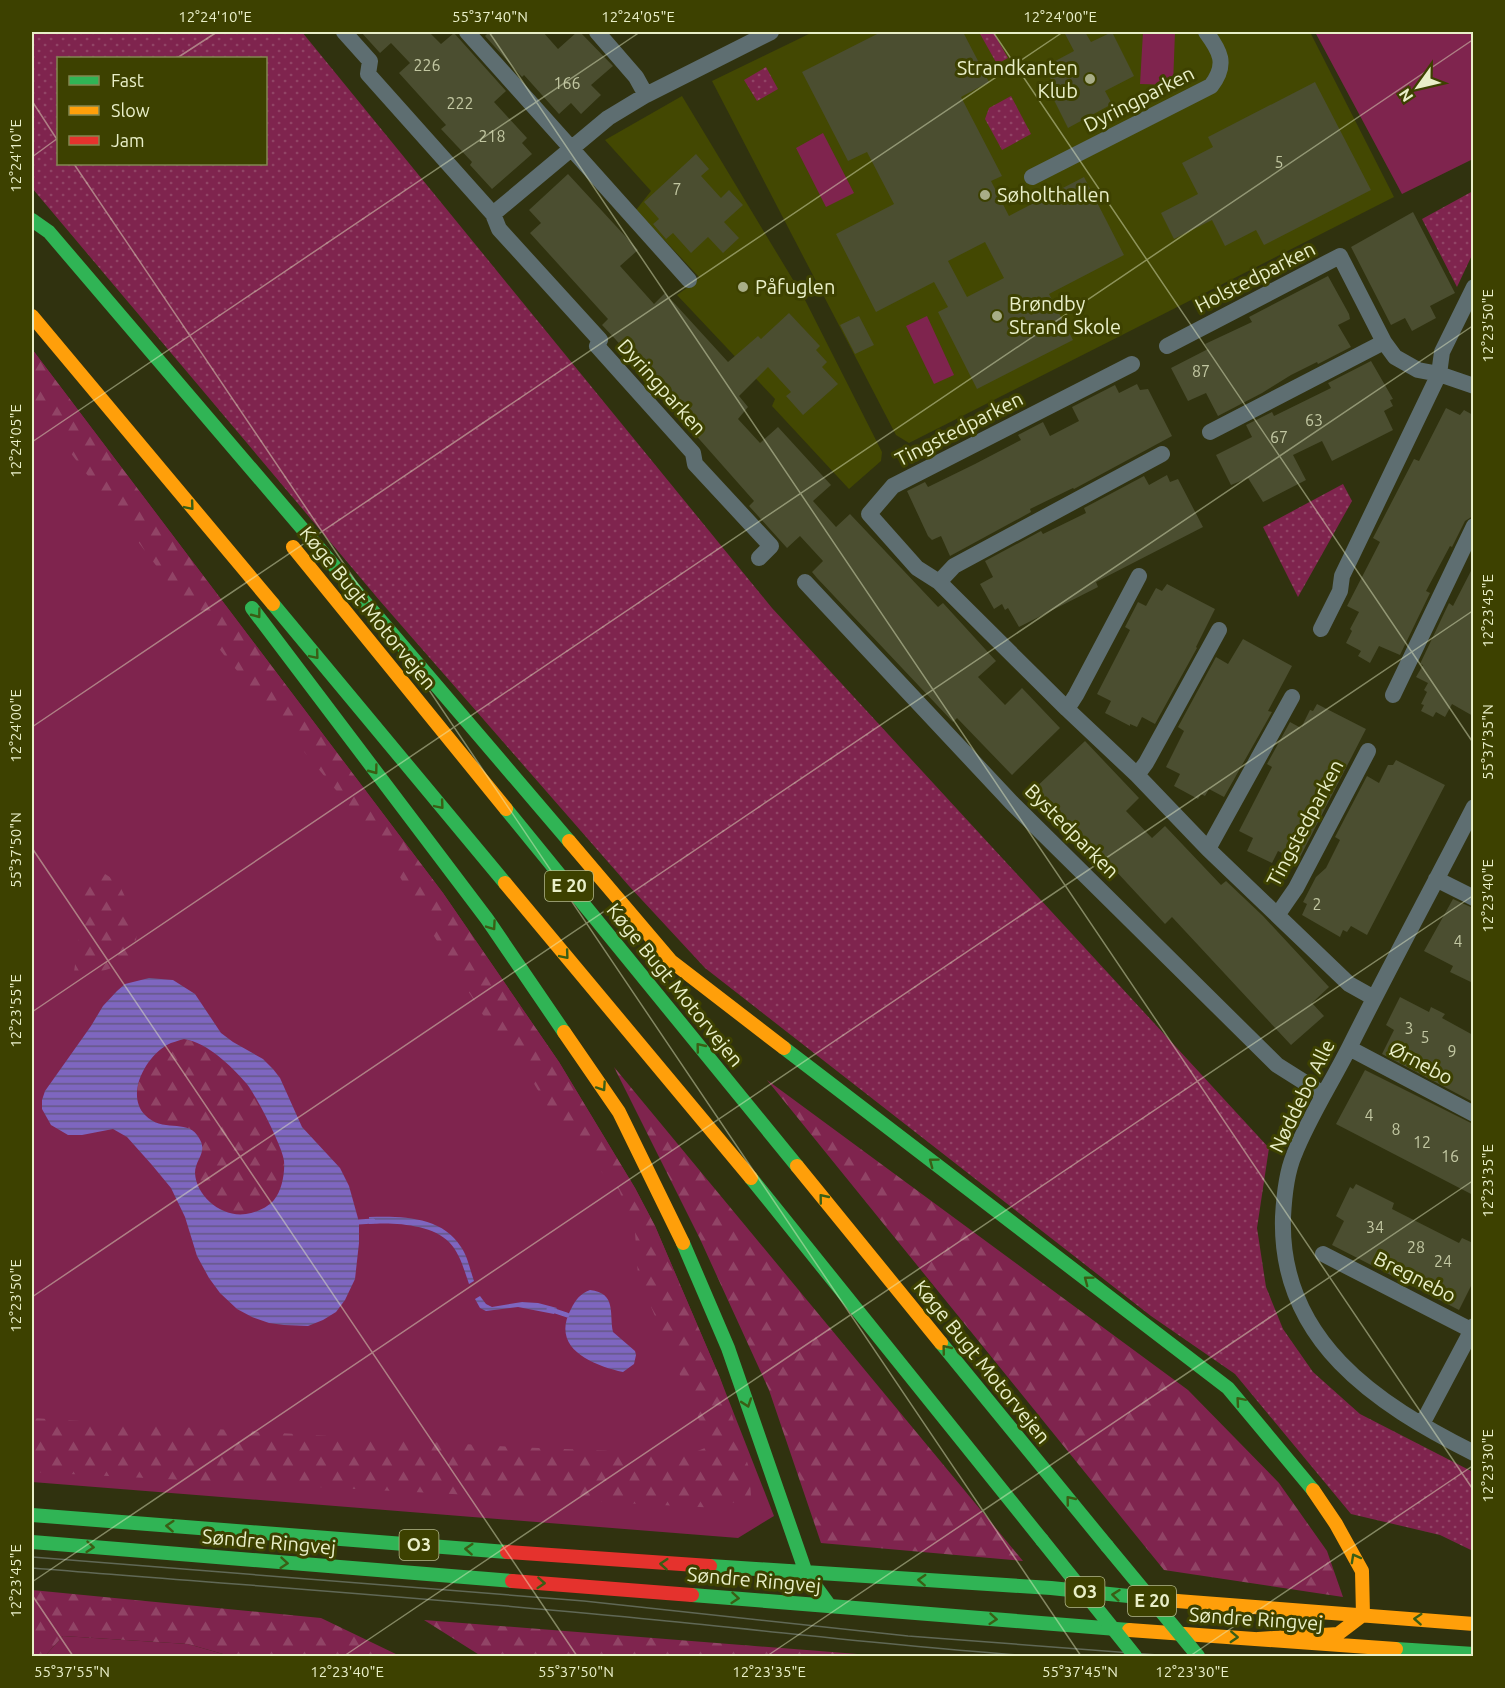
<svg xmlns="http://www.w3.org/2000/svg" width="1505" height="1688" viewBox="0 0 1505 1688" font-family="Ubuntu,sans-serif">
  <defs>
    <pattern id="forest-firs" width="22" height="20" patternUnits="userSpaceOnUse" patternTransform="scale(1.5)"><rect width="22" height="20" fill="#7f244e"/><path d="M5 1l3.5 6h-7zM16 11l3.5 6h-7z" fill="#914466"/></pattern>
    <pattern id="park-dots" width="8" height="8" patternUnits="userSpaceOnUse" patternTransform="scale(1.5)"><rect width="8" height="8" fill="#7f244e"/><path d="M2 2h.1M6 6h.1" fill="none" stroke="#914466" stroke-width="1.8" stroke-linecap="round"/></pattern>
    <pattern id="water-rules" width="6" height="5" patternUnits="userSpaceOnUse" patternTransform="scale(1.5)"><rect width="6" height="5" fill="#7e66c0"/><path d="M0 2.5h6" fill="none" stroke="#655885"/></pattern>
  </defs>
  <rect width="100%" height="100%" fill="#30320f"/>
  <path fill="#434802" d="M813,32H1310L1394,197L909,443L896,435L712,81Z
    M682,96L804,298L882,452L881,461L849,489L772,406L775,399L677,295L700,278L636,210L651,191L605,140Z"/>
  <path fill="#7f244e" d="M1143,32H1175L1173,85L1140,84Z
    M1315,32H1473V159L1402,194Z
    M823,133L854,193L826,207L796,148Z
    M927,316L954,375L934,384L906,326Z
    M32,349L443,893L559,1062L635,1188L655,1226L720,1378L774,1516L738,1538L32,1482Z
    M63,1636L188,1644L230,1656H45Z"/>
  <path fill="url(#forest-firs)" d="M32,349L443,893L559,1062L635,1188L655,1226L720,1378L749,1468L751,1496L719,1508L32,1472V1418L513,1447L690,1454L710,1446L638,1276L635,1232L619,1190L594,1164L546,1104L519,1058L483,1015L421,915L384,848L224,655L32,402Z
    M105,874L118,882L138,924L135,948L127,963L81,978L74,972L79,937L80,890L90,879Z
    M184,1039C214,1045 243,1077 257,1103C266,1120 278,1139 283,1157C286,1165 283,1176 281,1184C275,1209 242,1224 219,1209C210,1204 204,1194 199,1185C197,1179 194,1174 196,1167C197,1163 200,1159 202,1155L181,1126C123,1129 128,1068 166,1045C171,1042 178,1041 184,1039Z
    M614,1067L1023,1561L821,1543L769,1390L700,1239Z
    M767,1080L1188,1390L1279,1483L1327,1551L1343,1597L1164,1570Z
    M32,1590L321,1618L400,1656H230L188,1644L63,1636L45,1656H32Z
    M424,1620L883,1656H481Z"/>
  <path fill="url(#park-dots)" fill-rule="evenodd" d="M32,32H302L772,608L1269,1148L1257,1228L1266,1287L1283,1329L1313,1372L1360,1414L1473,1472V1551L1440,1535L1351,1514L1235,1374L1151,1316L705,968L629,886L380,601L32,188ZM58,58H266V164H58Z
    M979,32H993L1008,58L997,64Z
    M766,67L778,89L757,101L744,80Z
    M1011,96L1031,134L1002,150L985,119L989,108Z
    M1473,191V253L1457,287L1422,219Z
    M1343,484L1352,501L1298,597L1263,527Z"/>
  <path fill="url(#water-rules)" fill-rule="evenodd" d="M149,978L173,980L195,994L221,1033L233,1042L263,1059L273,1069L280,1078L302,1127L340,1168L349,1186L359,1222V1243L355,1279L345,1300L336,1312L323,1320L308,1326L284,1325L269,1323L252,1317L237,1309L220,1293L209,1278L197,1256L185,1217L171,1188L152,1165L127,1137L113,1129L82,1135H68L51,1125L42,1109V1100L45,1091L91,1026L103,1006L117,991L125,984ZM184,1039C208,1043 230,1065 246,1083C255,1093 283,1148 284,1161C285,1173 282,1190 274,1200C267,1208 257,1212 246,1214C223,1218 196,1197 195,1173C195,1158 210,1152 197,1135C186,1119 162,1133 145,1115C125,1094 146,1057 167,1045C172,1042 178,1041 184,1039Z
    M369,1217C401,1216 442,1216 461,1247C468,1257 470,1270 474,1281L469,1284C464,1270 460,1253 449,1242C432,1224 392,1222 369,1224Z
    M590,1290C617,1293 609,1314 613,1332L635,1351L636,1355L634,1364L623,1372C592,1365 550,1348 571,1309C576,1299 580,1294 590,1290Z
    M480,1296L486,1304L492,1307L522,1302L538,1303L557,1308L554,1314L518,1307L486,1311L480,1308L475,1299Z"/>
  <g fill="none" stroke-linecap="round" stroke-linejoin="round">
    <path stroke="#7e66c0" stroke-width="5" d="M359,1222L373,1221
      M549,1309L567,1315"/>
  </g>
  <path fill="#4b4e30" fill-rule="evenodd" d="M361,32H429L441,44L454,33L506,91L494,102L527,138L522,143L532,154L492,189L470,165L472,162L441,129L446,125L399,73L410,63L391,43L380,53Z
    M489,32H543L558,49L577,32H580L613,66L591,85L601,95L581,114L571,103L559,114L524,75L522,77L485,36Z
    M881,32H963L989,82L961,97L1002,176L991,181L1009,216L1084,177L1124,255L1049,294L1073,340L977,389L938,312L948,307L934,282L876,312L836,234L894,204L867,152L848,161L802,72ZM985,242L1004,278L967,297L948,261Z
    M1064,32H1085L1091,42L1112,32L1134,76L1105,91L1112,104L1068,128L1046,84L1052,81L1044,67L1074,51Z
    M1315,82L1371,190L1264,245L1256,230L1225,246L1212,220L1174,239L1161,213L1198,194L1182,163L1213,147L1208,137Z
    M696,154L709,169L701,176L721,198L729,190L743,205L724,222L739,238L723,253L708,237L691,253L673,233L666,239L653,224L659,219L644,202Z
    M568,174L638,250L620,266L654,304L665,293L728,362L758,336L761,339L789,313L820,346L816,350L827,362L822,367L838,384L803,415L786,396L791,392L768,367L739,396L748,407L738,419L760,443L778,427L831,485L813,501L836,527L850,514L938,607L943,603L996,661L978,677L1005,705L1022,688L1060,728L1012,775L957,718L953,722L817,578L812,572L823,561L800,536L787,548L749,506L754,501L685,423L689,418L602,325L608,319L530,233L541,223L529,210Z
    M1413,212L1455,293L1430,306L1436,318L1412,331L1405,318L1391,325L1351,247Z
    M1328,276L1349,314L1350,319L1338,325L1351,347L1318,364L1317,362L1291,375L1262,393L1218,416L1206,393L1188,401L1171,368L1208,349L1205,344L1252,322L1249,317Z
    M859,316L874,345L855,354L840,325Z
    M1371,361L1393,399L1390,400L1393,406L1384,411L1393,430L1332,461L1322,441L1293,455L1306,480L1263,502L1248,478L1231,485L1216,455L1252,437L1246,425L1272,412L1274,416L1331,388L1328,383Z
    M1137,384L1140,390L1148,389L1172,436L1074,489L1073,488L1030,509L1031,512L950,556L941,536L932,540L928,536L907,491L925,482L928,487L975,464L1021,440L1018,435L1043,422L1050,436L1079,421L1072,407L1115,385L1119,393Z
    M1446,408L1460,415L1464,410L1473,415V516L1465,521L1452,547L1450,546L1426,591L1430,593L1400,655L1379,646L1370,663L1358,656L1361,651L1346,643L1352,631L1350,629L1359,612L1347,606L1380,542L1373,538L1414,459L1419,461Z
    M1167,475L1170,482L1178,479L1203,527L1096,582L1098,587L1019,627L1008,608L1005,610L1002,604L994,609L980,584L993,577L985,561L1041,531L1043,534L1086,513L1084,508L1144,476L1149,485Z
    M1473,567V716L1452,704L1445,717L1436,712L1433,717L1421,711L1424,705L1421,704L1427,692L1424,690L1428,683L1416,677L1423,665L1420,664L1449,603L1453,606Z
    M1167,584L1215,609L1196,647L1197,648L1155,724L1142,717L1137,727L1130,724V726L1105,713L1111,701L1097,694L1130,630L1125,627L1138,602L1146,606L1156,588L1162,591Z
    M1243,639L1292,666L1268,711L1272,712L1224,797L1209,789L1205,796L1201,794L1198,799L1174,786L1180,774L1166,767L1184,731L1178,727L1216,657L1228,664Z
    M1317,704L1366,729L1298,861L1278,851L1272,863L1247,851L1253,838L1239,831L1272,767L1267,764L1290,722L1301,728L1310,710L1313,711Z
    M1085,741L1139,798L1126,811L1152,838L1165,826L1221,885L1226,881L1263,916L1329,987L1312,1003L1324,1016L1291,1045L1172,917L1165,924L1101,855L1097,859L1032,791Z
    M1396,760L1445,785L1367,935L1351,926L1347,932L1343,930L1340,937L1302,915L1307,904L1303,902L1316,877L1326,868L1340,840L1335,837L1367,776L1379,783L1388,765H1393Z
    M1453,899L1473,908V983L1450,972L1453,966L1424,951Z
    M1400,997L1429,1012L1431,1007L1445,1014L1442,1018L1473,1035V1102L1382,1054L1394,1030L1386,1025Z
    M1365,1070L1473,1124V1195L1336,1124Z
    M1356,1184L1394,1203L1392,1209L1459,1243L1462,1238L1473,1243V1282L1459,1310L1332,1245L1344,1221L1336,1216L1350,1187L1353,1189Z"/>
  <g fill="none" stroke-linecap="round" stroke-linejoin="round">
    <path stroke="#5e6e71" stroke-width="16" d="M344,32L370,61L368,74L493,214L499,229L600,340L597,346L693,453L695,464L771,546L759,558
      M467,32L689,280
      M597,32L636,77L646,95
      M1032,177L1211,86C1228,64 1220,51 1206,32
      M493,214L608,118L646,95L771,32
      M1167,346L1340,256L1384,342L1395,357L1418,370L1439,374L1474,386
      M1132,364L893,486L869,514L917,568L939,582L1067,709L1137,775L1208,849L1349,984L1374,998
      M1210,432L1384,342
      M805,582L1012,803L1277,1065L1323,1094
      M939,582L954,566L1162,454
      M1321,629L1340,591L1342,576L1439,374L1442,352L1474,287
      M1393,695L1474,526
      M1067,709L1076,695L1139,576
      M1137,775L1146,763L1219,630
      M1474,807C1433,887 1390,966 1350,1046C1332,1082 1309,1117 1294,1155C1286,1174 1284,1197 1283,1217C1279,1340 1376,1404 1474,1453
      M1208,849L1292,697
      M1436,879L1474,898
      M1278,914L1296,888L1368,751
      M1349,1048L1474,1114
      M1323,1254L1471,1330
      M1422,1424L1474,1326"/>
    <path stroke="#30b455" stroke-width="14" d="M32,220L49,232L569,841
      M273,604L505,883
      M252,608L487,919L564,1032
      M506,809L797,1166
      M784,1048L1228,1388L1313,1490
      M751,1178L1042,1540
      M683,1243L728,1348L806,1573L830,1606
      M941,1343L1107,1546
      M32,1515L507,1552
      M32,1542L512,1581
      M710,1566L1051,1588L1177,1601
      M692,1595L1129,1630
      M1396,1649L1474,1654"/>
    <path stroke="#ff9f0a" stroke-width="14" d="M32,316L273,604
      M293,547L506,809
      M569,841L671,961L784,1048
      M505,883L751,1178
      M564,1032L619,1112L683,1243
      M797,1166L941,1343
      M1177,1601L1474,1624
      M1129,1630L1396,1649
      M1258,1639L1338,1634L1363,1615L1362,1571L1336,1524L1313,1490"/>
    <path stroke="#e5322d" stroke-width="14" d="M507,1552L710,1566
      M512,1581L692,1595"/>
    <path stroke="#606856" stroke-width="1.5" d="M32,1557L584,1601L908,1636L1171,1656
      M32,1568C240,1585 449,1599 657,1620C783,1632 908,1648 1034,1656"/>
    <path stroke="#30b455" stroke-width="14" d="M1042,1540L1135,1656
      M1107,1546L1198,1656"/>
  </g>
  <defs><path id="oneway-chevron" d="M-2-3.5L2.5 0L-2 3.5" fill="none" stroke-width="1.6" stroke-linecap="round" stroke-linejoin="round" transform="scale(1.5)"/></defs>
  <g stroke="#3a5e15">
    <use href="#oneway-chevron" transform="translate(190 506) rotate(50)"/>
    <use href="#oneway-chevron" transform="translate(257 614) rotate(53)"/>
    <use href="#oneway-chevron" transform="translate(315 655) rotate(50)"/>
    <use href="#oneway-chevron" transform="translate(374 770) rotate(53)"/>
    <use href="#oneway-chevron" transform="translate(440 805) rotate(50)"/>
    <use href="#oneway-chevron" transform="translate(492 926) rotate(55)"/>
    <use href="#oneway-chevron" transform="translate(565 955) rotate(50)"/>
    <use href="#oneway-chevron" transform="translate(700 1047) rotate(-129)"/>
    <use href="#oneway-chevron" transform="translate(602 1087) rotate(56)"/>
    <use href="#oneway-chevron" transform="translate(933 1162) rotate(-143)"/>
    <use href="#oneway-chevron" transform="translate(823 1198) rotate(-129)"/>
    <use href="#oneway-chevron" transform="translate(1088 1280) rotate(-143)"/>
    <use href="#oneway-chevron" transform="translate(946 1349) rotate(-129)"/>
    <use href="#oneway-chevron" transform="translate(1240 1401) rotate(-131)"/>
    <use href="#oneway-chevron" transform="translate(747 1403) rotate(71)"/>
    <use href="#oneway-chevron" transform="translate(1070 1500) rotate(-129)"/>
    <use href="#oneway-chevron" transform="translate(170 1526) rotate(-176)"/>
    <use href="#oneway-chevron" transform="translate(90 1547) rotate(5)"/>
    <use href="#oneway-chevron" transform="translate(469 1549) rotate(-176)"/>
    <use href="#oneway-chevron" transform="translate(1355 1558) rotate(-119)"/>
    <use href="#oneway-chevron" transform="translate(284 1563) rotate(5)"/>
    <use href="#oneway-chevron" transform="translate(664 1564) rotate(-176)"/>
    <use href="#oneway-chevron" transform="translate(922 1580) rotate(-177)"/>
    <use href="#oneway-chevron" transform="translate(541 1583) rotate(4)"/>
    <use href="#oneway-chevron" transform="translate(1116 1595) rotate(-174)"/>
    <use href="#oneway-chevron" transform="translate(735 1598) rotate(5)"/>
    <use href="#oneway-chevron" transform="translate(993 1619) rotate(5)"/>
    <use href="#oneway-chevron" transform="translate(1418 1619) rotate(-176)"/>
    <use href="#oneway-chevron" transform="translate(1234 1637) rotate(3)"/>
  </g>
  <path fill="none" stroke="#e9efc8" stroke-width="1.5" stroke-opacity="0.45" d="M489,32L1474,1491M993,32L1474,744M177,58L217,32M32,101L58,141M32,157L58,138M74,164L1081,1656M32,442L640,32M32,727L1063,32M32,848L577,1656M32,1012L1474,39M32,1297L1474,325M32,1582L1474,610M32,1595L73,1656M344,1656L1474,895M767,1656L1474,1180M1190,1656L1474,1465"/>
  <g fill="#a8ad87" stroke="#3d4100" stroke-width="2">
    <circle cx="1090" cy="79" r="6"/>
    <circle cx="985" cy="195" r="6"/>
    <circle cx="743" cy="287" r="6"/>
    <circle cx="997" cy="316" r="6"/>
  </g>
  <g text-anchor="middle" stroke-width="6" stroke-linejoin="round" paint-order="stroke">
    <g font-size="16" fill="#c2c7a2">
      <text x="427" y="71">226</text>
      <text x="567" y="89">166</text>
      <text x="460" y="109">222</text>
      <text x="492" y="142">218</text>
      <text x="1279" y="168">5</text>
      <text x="677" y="195">7</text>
      <text x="1201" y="377">87</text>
      <text x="1314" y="426">63</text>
      <text x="1279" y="443">67</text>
      <text x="1317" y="910">2</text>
      <text x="1458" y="947">4</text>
      <text x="1409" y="1034">3</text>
      <text x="1425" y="1043">5</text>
      <text x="1452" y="1057">9</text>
      <text x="1369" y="1121">4</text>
      <text x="1396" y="1135">8</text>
      <text x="1422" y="1148">12</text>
      <text x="1450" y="1162">16</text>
      <text x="1375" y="1233">34</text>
      <text x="1416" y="1253">28</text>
      <text x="1443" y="1267">24</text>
    </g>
    <g fill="#3d4100" stroke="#b5bb8c" stroke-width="1.5">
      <rect x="545" y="871" width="48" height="30" rx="4.5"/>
      <rect x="399.5" y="1530" width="39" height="30" rx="4.5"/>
      <rect x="1065.5" y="1577" width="39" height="30" rx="4.5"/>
      <rect x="1128" y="1586" width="48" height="30" rx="4.5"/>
    </g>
    <g font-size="18" font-weight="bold" fill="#e9efc8">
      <text x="569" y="892">E 20</text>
      <text x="419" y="1551">O3</text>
      <text x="1085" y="1598">O3</text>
      <text x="1152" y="1607">E 20</text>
    </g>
    <g font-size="20" fill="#e9efc8" stroke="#3d4100" text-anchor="start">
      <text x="1078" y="75" text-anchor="end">Strandkanten<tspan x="1078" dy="23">Klub</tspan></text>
      <text x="997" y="202">Søholthallen</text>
      <text x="755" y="294">Påfuglen</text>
      <text x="1009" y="311">Brøndby<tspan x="1009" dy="23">Strand Skole</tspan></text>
    </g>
    <g font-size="20" fill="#e9efc8" stroke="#3d4100">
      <text transform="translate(1139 99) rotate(-27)" y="7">Dyringparken</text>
      <text transform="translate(1255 277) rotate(-27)" y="7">Holstedparken</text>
      <text transform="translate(662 387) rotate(48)" y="7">Dyringparken</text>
      <text transform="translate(959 429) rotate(-27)" y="7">Tingstedparken</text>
      <text transform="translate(368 608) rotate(51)" y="7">Køge Bugt Motorvejen</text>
      <text transform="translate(1305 823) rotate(-62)" y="7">Tingstedparken</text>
      <text transform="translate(1072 831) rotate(45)" y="7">Bystedparken</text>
      <text transform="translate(675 985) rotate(51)" y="7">Køge Bugt Motorvejen</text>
      <text transform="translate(1421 1063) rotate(28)" y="7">Ørnebo</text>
      <text transform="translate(1302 1096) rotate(-64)" y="7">Nøddebo Alle</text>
      <text transform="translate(1415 1277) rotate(27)" y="7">Bregnebo</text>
      <text transform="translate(982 1362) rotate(51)" y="7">Køge Bugt Motorvejen</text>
      <text transform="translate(269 1542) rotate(5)" y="7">Søndre Ringvej</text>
      <text transform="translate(754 1580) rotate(5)" y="7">Søndre Ringvej</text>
      <text transform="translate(1256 1619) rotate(4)" y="7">Søndre Ringvej</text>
    </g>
  </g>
  <rect width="1505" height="1688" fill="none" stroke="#3d4100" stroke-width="66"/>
  <rect x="57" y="57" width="210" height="108" fill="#3d4100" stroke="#828750" stroke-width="1.5"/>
  <rect x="69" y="76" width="30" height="9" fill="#30b455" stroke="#828750" stroke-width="1.5"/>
  <text x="111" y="87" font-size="18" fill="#e9efc8">Fast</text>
  <rect x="69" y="106" width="30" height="9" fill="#ff9f0a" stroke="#828750" stroke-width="1.5"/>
  <text x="111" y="117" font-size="18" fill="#e9efc8">Slow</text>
  <rect x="69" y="136" width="30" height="9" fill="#e5322d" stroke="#828750" stroke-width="1.5"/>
  <text x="111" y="147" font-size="18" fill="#e9efc8">Jam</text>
  <g transform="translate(1418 87) rotate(236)" stroke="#3d4100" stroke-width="4.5" paint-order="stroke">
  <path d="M0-4.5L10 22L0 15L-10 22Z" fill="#e9efc8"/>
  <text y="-9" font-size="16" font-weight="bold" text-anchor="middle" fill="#e9efc8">N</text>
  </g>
  <rect x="33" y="33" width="1439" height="1622" fill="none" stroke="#e9efc8" stroke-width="2"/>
  <g font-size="15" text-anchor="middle" fill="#e9efc8">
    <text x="215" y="22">12°24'10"E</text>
    <text x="490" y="22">55°37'40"N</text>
    <text x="638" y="22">12°24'05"E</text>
    <text x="1060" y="22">12°24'00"E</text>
    <text transform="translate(16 156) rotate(-90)" y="5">12°24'10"E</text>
    <text transform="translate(1488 326) rotate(-90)" y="5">12°23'50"E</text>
    <text transform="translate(16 441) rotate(-90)" y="5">12°24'05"E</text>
    <text transform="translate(1488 611) rotate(-90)" y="5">12°23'45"E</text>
    <text transform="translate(16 726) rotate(-90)" y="5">12°24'00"E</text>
    <text transform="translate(1488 742) rotate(-90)" y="5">55°37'35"N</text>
    <text transform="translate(16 850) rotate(-90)" y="5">55°37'50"N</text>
    <text transform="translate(1488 896) rotate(-90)" y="5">12°23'40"E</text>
    <text transform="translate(16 1011) rotate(-90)" y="5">12°23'55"E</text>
    <text transform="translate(1488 1181) rotate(-90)" y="5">12°23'35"E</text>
    <text transform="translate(16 1296) rotate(-90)" y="5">12°23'50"E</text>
    <text transform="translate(1488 1466) rotate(-90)" y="5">12°23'30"E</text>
    <text transform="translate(16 1581) rotate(-90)" y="5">12°23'45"E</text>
    <text x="72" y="1677">55°37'55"N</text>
    <text x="347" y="1677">12°23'40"E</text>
    <text x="576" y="1677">55°37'50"N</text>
    <text x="769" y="1677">12°23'35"E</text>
    <text x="1080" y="1677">55°37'45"N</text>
    <text x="1192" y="1677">12°23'30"E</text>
  </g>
</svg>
